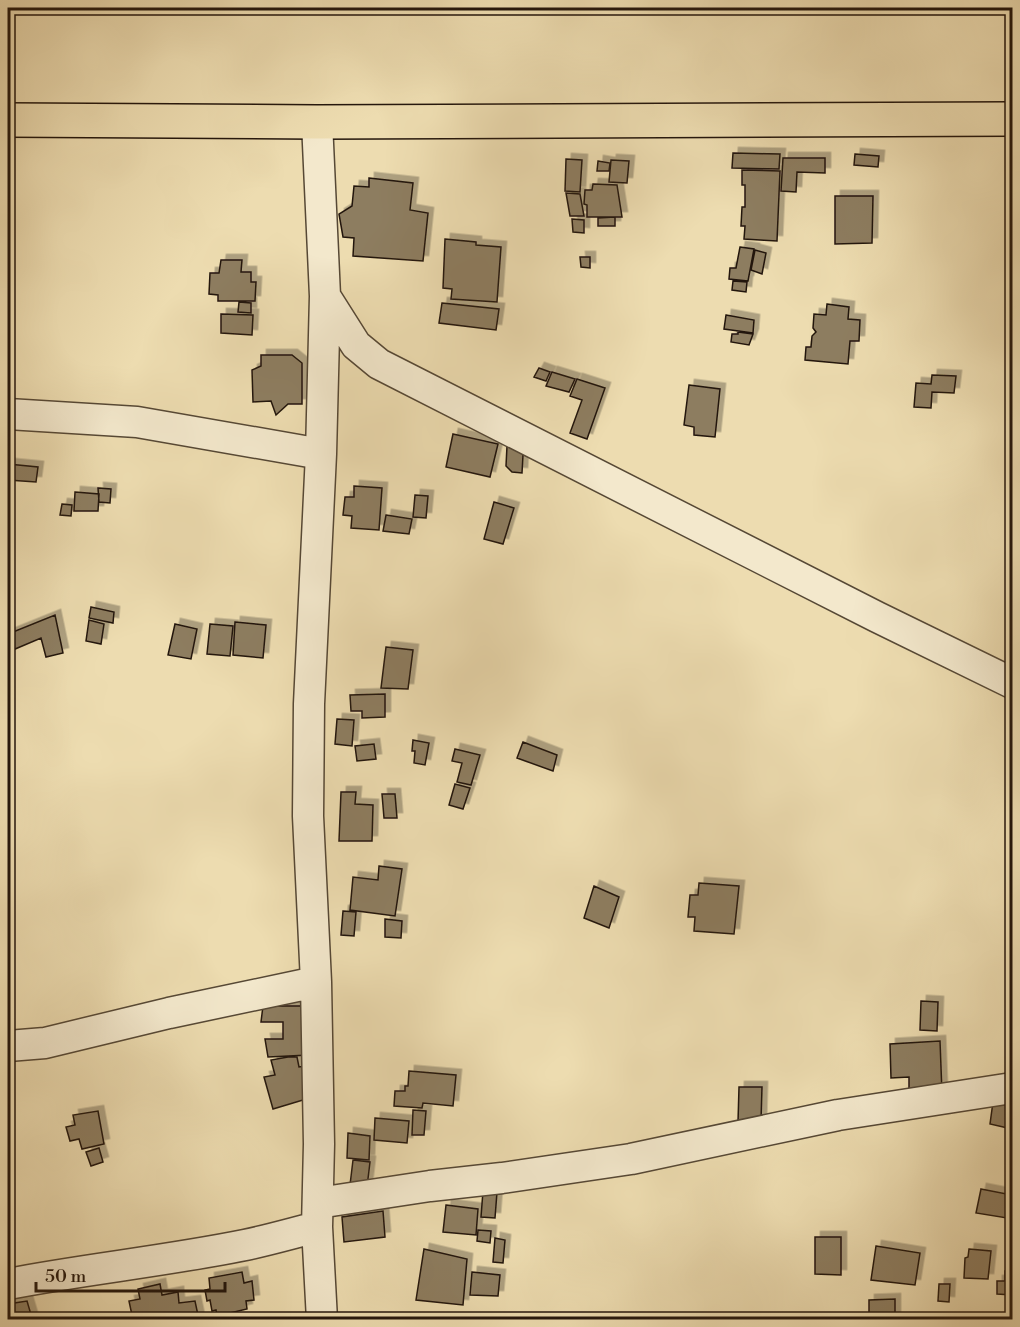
<svg xmlns="http://www.w3.org/2000/svg" width="1020" height="1327" viewBox="0 0 1020 1327" font-family="'Libre Bodoni',serif">
  <defs>
    <filter id="shadow"><feDropShadow dx="5.5" dy="-5.5" stdDeviation="0" flood-color="#0004"/></filter>
  </defs>
  <rect width="100%" height="100%" fill="#eddcb0"/>
  <filter id="stains"><feTurbulence type="fractalNoise" baseFrequency=".00333" numOctaves="4"/><feColorMatrix values="0 0 0 0 .2 0 0 0 0 .09 0 0 0 0 .02 0 0 0 .5 -.17"/></filter>
  <radialGradient id="worn" r=".72"><stop offset=".6" stop-color="#630" stop-opacity="0"/><stop offset="1" stop-color="#630" stop-opacity=".3"/></radialGradient>
  <path fill="#8d7d61" stroke="#24160c" stroke-width="1.5" filter="url(#shadow)" d="M733,153L780,154L779,169L732,168Z
    M855,154L879,156L878,167L854,165Z
    M783,158H825V173L797,172L796,192L781,191Z
    M566,159L582,160L580,192L565,191Z
    M611,160L629,161L627,183L609,182Z
    M598,161L610,163L609,171H597Z
    M742,170L780,171L777,241L744,239L745,226H741L742,207H745V185H742Z
    M369,178L413,183L410,210L428,213L423,261L353,256L354,238L343,237L339,214L352,206L354,186L369,187Z
    M593,184L617,185L622,217H587V205L584,204L585,190H592Z
    M566,193L580,194L584,216H570Z
    M835,196H873L872,243L835,244Z
    M615,217V226H598V218Z
    M572,219L584,220V233L573,232Z
    M445,239L476,242V245L501,247L497,302L451,299L452,289L443,288Z
    M740,247L754,249L748,281L729,279L730,268H736Z
    M755,250L766,253L762,274L751,270Z
    M580,257H590V268L581,267Z
    M221,260H242L241,272H251V282H256L255,301H218V295L209,294L210,273H219Z
    M733,281L747,282L746,292L732,290Z
    M239,302L251,303V313L238,312Z
    M442,303L499,309L496,330L439,323Z
    M827,304L849,307L848,319L860,320L859,341H850L848,364L805,360L806,347H811L812,336L816,332L813,328L814,314L826,315Z
    M221,314L253,315L252,335L221,333Z
    M726,315L754,320L753,333L724,329Z
    M738,332L753,334L749,345L731,342L732,334H738Z
    M261,355H292L302,363V404H288L276,415L271,401L253,402L252,370L261,366Z
    M539,368L550,372L546,381L534,377Z
    M552,372L575,379L569,392L546,386Z
    M932,375L956,376L954,393L932,392L931,408L914,407L916,383L931,384Z
    M577,379L605,388L587,439L570,433L582,400L570,396Z
    M689,385L720,389L715,437L694,435V427L684,425Z
    M453,434L498,444L490,477L446,467Z
    M507,446L520,448L523,455L522,473L512,472L506,466Z
    M8,464L38,467L36,482L8,480Z
    M354,486L382,488L379,530L351,528L352,516L343,515L345,497H354Z
    M98,488L111,489L110,503L99,502Z
    M75,492L99,494L98,511H74Z
    M415,495L428,496L426,518L413,517Z
    M494,502L514,508L503,544L484,539Z
    M62,504L72,505L71,516L60,515Z
    M386,515L412,519L409,534L383,531Z
    M91,607L114,612L113,623L89,618Z
    M55,615L63,653L46,657L41,638L8,652V634Z
    M89,620L104,624L101,644L86,641Z
    M235,622L266,625L263,658L233,655Z
    M175,624L197,629L191,659L168,655Z
    M210,624L233,626L230,656L207,654Z
    M386,647L413,650L408,689L381,688Z
    M385,694V717L362,718V711H351L350,695Z
    M337,719L354,720L352,746L335,744Z
    M413,740L429,743L425,765L414,763L415,751H412Z
    M523,742L557,755L553,771L517,758Z
    M374,744L376,759L357,761L355,746Z
    M455,749L480,755L471,785L457,782L462,763L452,761Z
    M455,784L470,788L463,809L449,805Z
    M341,792H356L355,804L373,805L372,841H339Z
    M382,794H395L397,818H384Z
    M379,866L402,869L395,916L350,910L353,877L378,880Z
    M699,883L739,886L734,934L694,931L695,917H688L690,895H698Z
    M594,886L619,897L609,928L584,918Z
    M343,911L356,912L354,936L341,935Z
    M385,919L402,921L401,938L385,937Z
    M921,1001L938,1002L937,1031L920,1030Z
    M263,1006H311L309,1055L268,1057L265,1039H283V1022H261Z
    M940,1041L942,1093L909,1096V1077L891,1078L890,1044Z
    M288,1057H297L299,1067L306,1066L313,1097L273,1109L264,1077L275,1075L271,1060Z
    M409,1071L456,1075L453,1106L423,1103L422,1108L394,1106L395,1091H405V1086H408Z
    M739,1087H762L761,1121L738,1122Z
    M993,1102L1012,1106V1129L990,1124Z
    M413,1110L426,1111L424,1135H412Z
    M98,1111L104,1144L82,1149L79,1139L70,1141L66,1127L75,1125L73,1115Z
    M375,1118L409,1121L407,1143L374,1140Z
    M348,1133L370,1136L369,1160L347,1158Z
    M99,1148L103,1162L91,1166L86,1152Z
    M353,1160L370,1162L367,1187L350,1185Z
    M981,1189L1012,1195L1007,1218L976,1213Z
    M483,1191L497,1192L495,1218L481,1217Z
    M446,1205L478,1209L476,1235L443,1232Z
    M383,1211L385,1237L344,1242L342,1217Z
    M478,1230L491,1231L490,1243L477,1241Z
    M815,1237H841V1275L815,1274Z
    M495,1238L505,1240L503,1263L493,1262Z
    M876,1246L920,1253L915,1285L871,1280Z
    M424,1249L467,1259L463,1305L416,1300Z
    M969,1249L991,1251L988,1279L964,1278L965,1258L968,1257Z
    M1005,1271H1012V1295L997,1294V1281H1005Z
    M242,1272L244,1283L252,1281L254,1300L246,1301L247,1309L217,1316L216,1310L212,1311L210,1300L207,1301L205,1290L210,1289L209,1278Z
    M472,1272L500,1275L498,1296L470,1295Z
    M160,1284L162,1295L178,1292L179,1303L195,1301L199,1320H133L129,1301L140,1299L138,1289Z
    M939,1284H950L949,1302L938,1301Z
    M895,1299V1320H869V1300Z
    M27,1301L32,1318L8,1320V1304Z"/>
  <g fill="none" stroke-linecap="round" stroke-linejoin="round">
    <g stroke="#564835" stroke-width="33">
      <path id="minor" d="M317,122L325,296L321,454L309,704L308,816L316,982L319,1144L317,1227L322,1320
        M325,296L356,345L379,364L877,617L1012,683
        M8,414L137,422L321,454
        M8,1046L45,1043L169,1013L316,982
        M318,1203L430,1186L502,1178L631,1159L838,1115L1012,1088
        M8,1284C86,1269 166,1261 245,1245C269,1240 293,1233 317,1227"/>
    </g>
    <g stroke="#24160c" stroke-width="36">
      <path id="highway" d="M8,120L317,122L1012,119"/>
    </g>
    <use href="#minor" stroke="#f3e8cc" stroke-width="30"/>
    <use href="#highway" stroke="#eddcb0" stroke-width="33"/>
  </g>
  <rect width="1020" height="1327" fill="none" stroke="#eddcb0" stroke-width="30"/>
  <rect x="9" y="9" width="1002" height="1309" fill="none" stroke="#24160c" stroke-width="3"/>
  <rect x="15" y="15" width="990" height="1297" fill="none" stroke="#24160c" stroke-width="1.5"/>
  <path d="M36 1282v9h189v-9" fill="none" stroke="#24160c" stroke-width="3"/>
  <text x="45" y="1282" font-size="18" fill="#24160c" stroke="#f3e8cc" stroke-width="4.5" paint-order="stroke">50 m</text>
  <rect width="100%" height="100%" filter="url(#stains)"/>
  <rect width="100%" height="100%" fill="url(#worn)"/>
</svg>
